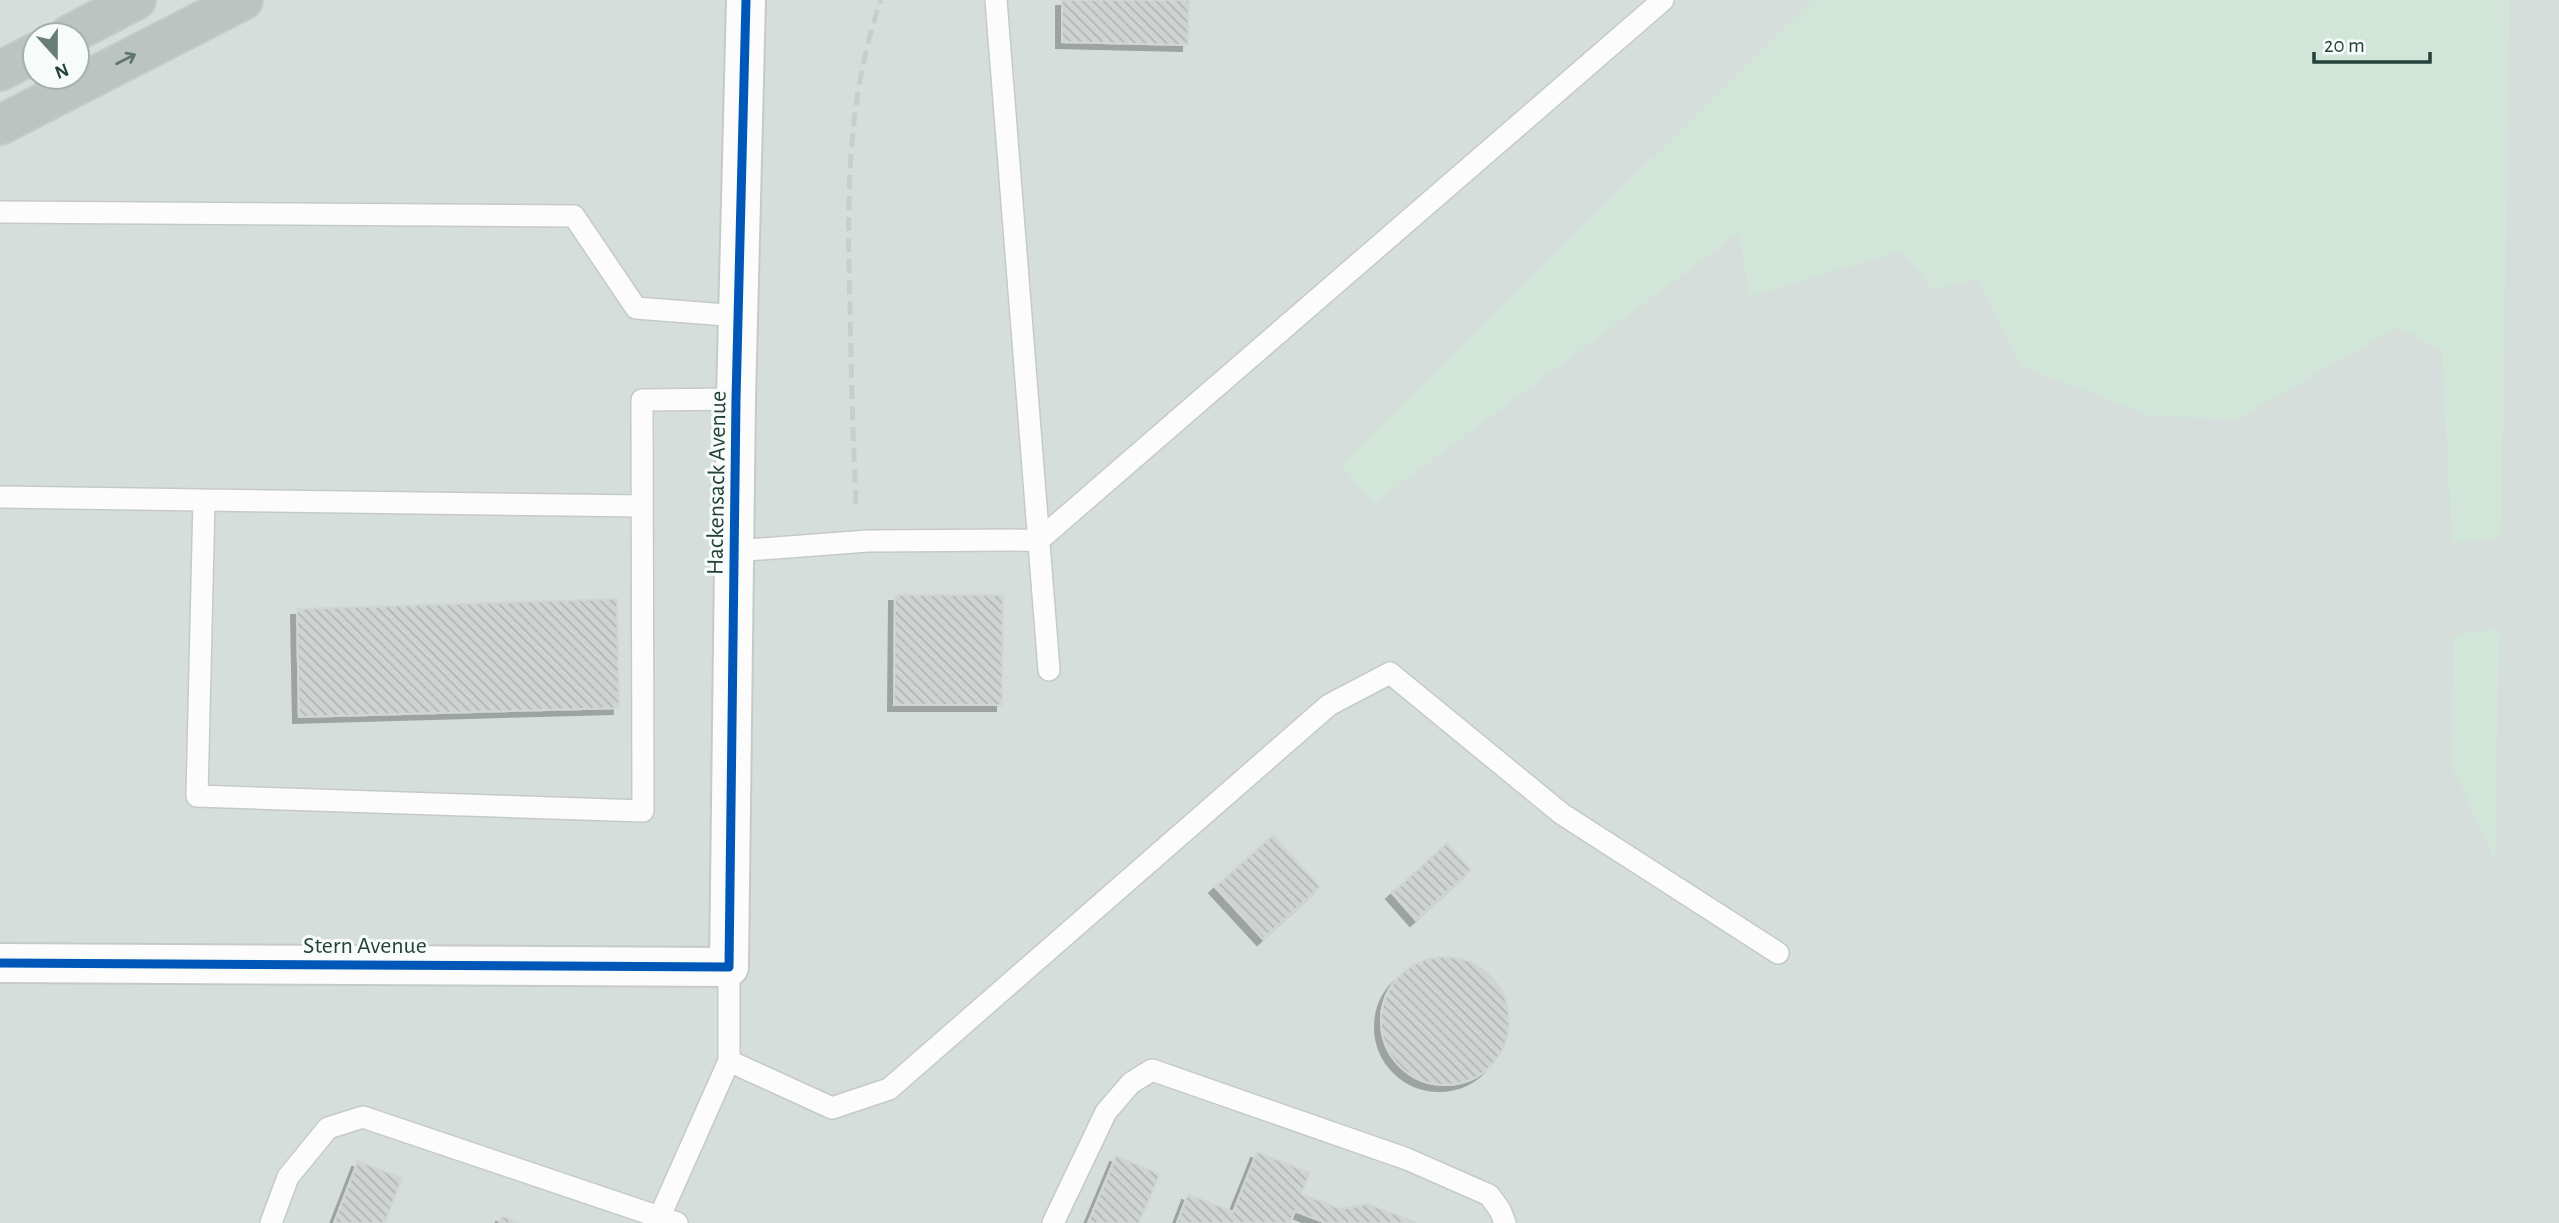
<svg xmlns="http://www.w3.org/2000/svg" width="2559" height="1223" viewBox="0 0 2559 1223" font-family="'Alegreya Sans',sans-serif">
  <defs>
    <pattern id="building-back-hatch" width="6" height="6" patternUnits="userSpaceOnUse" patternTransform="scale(1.75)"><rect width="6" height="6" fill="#cfd4d2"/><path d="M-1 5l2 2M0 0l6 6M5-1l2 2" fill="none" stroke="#b2b7b5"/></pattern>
    <filter id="shadow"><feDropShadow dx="-6" dy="6" stdDeviation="0" flood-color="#0004"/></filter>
  </defs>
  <rect width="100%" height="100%" fill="#e8edeb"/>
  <path fill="#d6dedb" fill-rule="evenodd" d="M0,0H2559V1223H0ZM35,35H77V77H35Z"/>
  <path fill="#d1e6d8" d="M1813,0H2510L2501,537L2452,543L2442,350L2398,327L2237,419L2151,416L2021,366L1978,279L1933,290L1902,251L1750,296L1739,233L1374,503L1341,465Z
    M2499,629L2495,860L2452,766L2454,635Z"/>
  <path fill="url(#building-back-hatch)" stroke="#d1d6d4" stroke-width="2" filter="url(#shadow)" d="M1062,0H1189L1188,45L1062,42Z
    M895,595H1003L1002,705H894Z
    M617,599L619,708L299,717L297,609Z
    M1273,835L1320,887L1263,939L1215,887Z
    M1447,843L1471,870L1416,920L1392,893Z
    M1381 1021a64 64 0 1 1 128 0a64 64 0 1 1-128 0Z
    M1257,1152L1310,1173L1301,1194L1341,1209L1368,1204L1417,1223H1326L1295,1211L1290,1223H1177L1188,1194L1233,1212Z
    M1116,1156L1160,1174L1139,1223H1088Z
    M358,1161L402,1178L385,1223H334Z
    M502,1216L519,1223H499Z"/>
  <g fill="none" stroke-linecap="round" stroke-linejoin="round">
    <g stroke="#c5cac8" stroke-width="24">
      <path id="lane" d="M996,0L1049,670
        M0,212L574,216L636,308L739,316
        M0,497L204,500L197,796L643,811L642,400L736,399
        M204,500L642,506
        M734,551L868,541L1039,540L1663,0
        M729,1061L832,1108L889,1089L1329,705L1390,673L1562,814L1778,953
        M660,1216L729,1061V967
        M271,1223L288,1177L328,1128L363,1117L677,1223
        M1053,1223L1106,1112L1131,1083L1152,1070L1407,1159L1489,1195L1500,1210L1505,1223"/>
    </g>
    <g stroke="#c5cac8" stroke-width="42">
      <path id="street" d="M0,963L729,967L736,399L746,0"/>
    </g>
    <g stroke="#c3ccc9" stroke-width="42">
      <path id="highway" d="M69,35L136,0
        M0,71L35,53
        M0,125L243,0"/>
    </g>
    <use href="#lane" stroke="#fcfcfc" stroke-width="21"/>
    <use href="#street" stroke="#fcfcfc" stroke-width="38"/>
    <use href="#highway" stroke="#bcc4c2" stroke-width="38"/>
    <path stroke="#c9cdcc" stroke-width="5" stroke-dasharray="14 7" stroke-linecap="butt" d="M856,504C853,438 851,372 850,306C847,203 846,99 881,0"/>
    <g stroke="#f7fbf9" stroke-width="13">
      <path id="cycleway" d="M0,963L729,967L736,399L746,0"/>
    </g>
    <use href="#cycleway" stroke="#0057b8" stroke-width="9"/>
  </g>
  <defs><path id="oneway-shaft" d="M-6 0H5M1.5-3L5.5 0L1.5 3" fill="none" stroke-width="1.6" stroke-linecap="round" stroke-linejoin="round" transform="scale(1.75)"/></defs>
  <use stroke="#617670" href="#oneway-shaft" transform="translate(126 59) rotate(-27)"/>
  <g text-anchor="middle" stroke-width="6" stroke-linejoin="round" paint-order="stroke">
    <g font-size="24" fill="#24423a" stroke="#f7fbf9">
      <text transform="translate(716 483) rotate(-89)" y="8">Hackensack Avenue</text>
      <text x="365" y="953">Stern Avenue</text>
    </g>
  </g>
  <g transform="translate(56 56) rotate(159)"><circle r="33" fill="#f7fbf9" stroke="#a3b1ad" stroke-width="2"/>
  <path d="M0-5L12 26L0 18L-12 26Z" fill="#697e78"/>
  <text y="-10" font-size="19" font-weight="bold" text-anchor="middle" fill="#24423a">N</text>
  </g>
  <path d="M2314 52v10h116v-10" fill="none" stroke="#24423a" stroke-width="3.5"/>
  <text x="2324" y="52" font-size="21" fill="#24423a" stroke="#f7fbf9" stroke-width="5" paint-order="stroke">20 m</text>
</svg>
